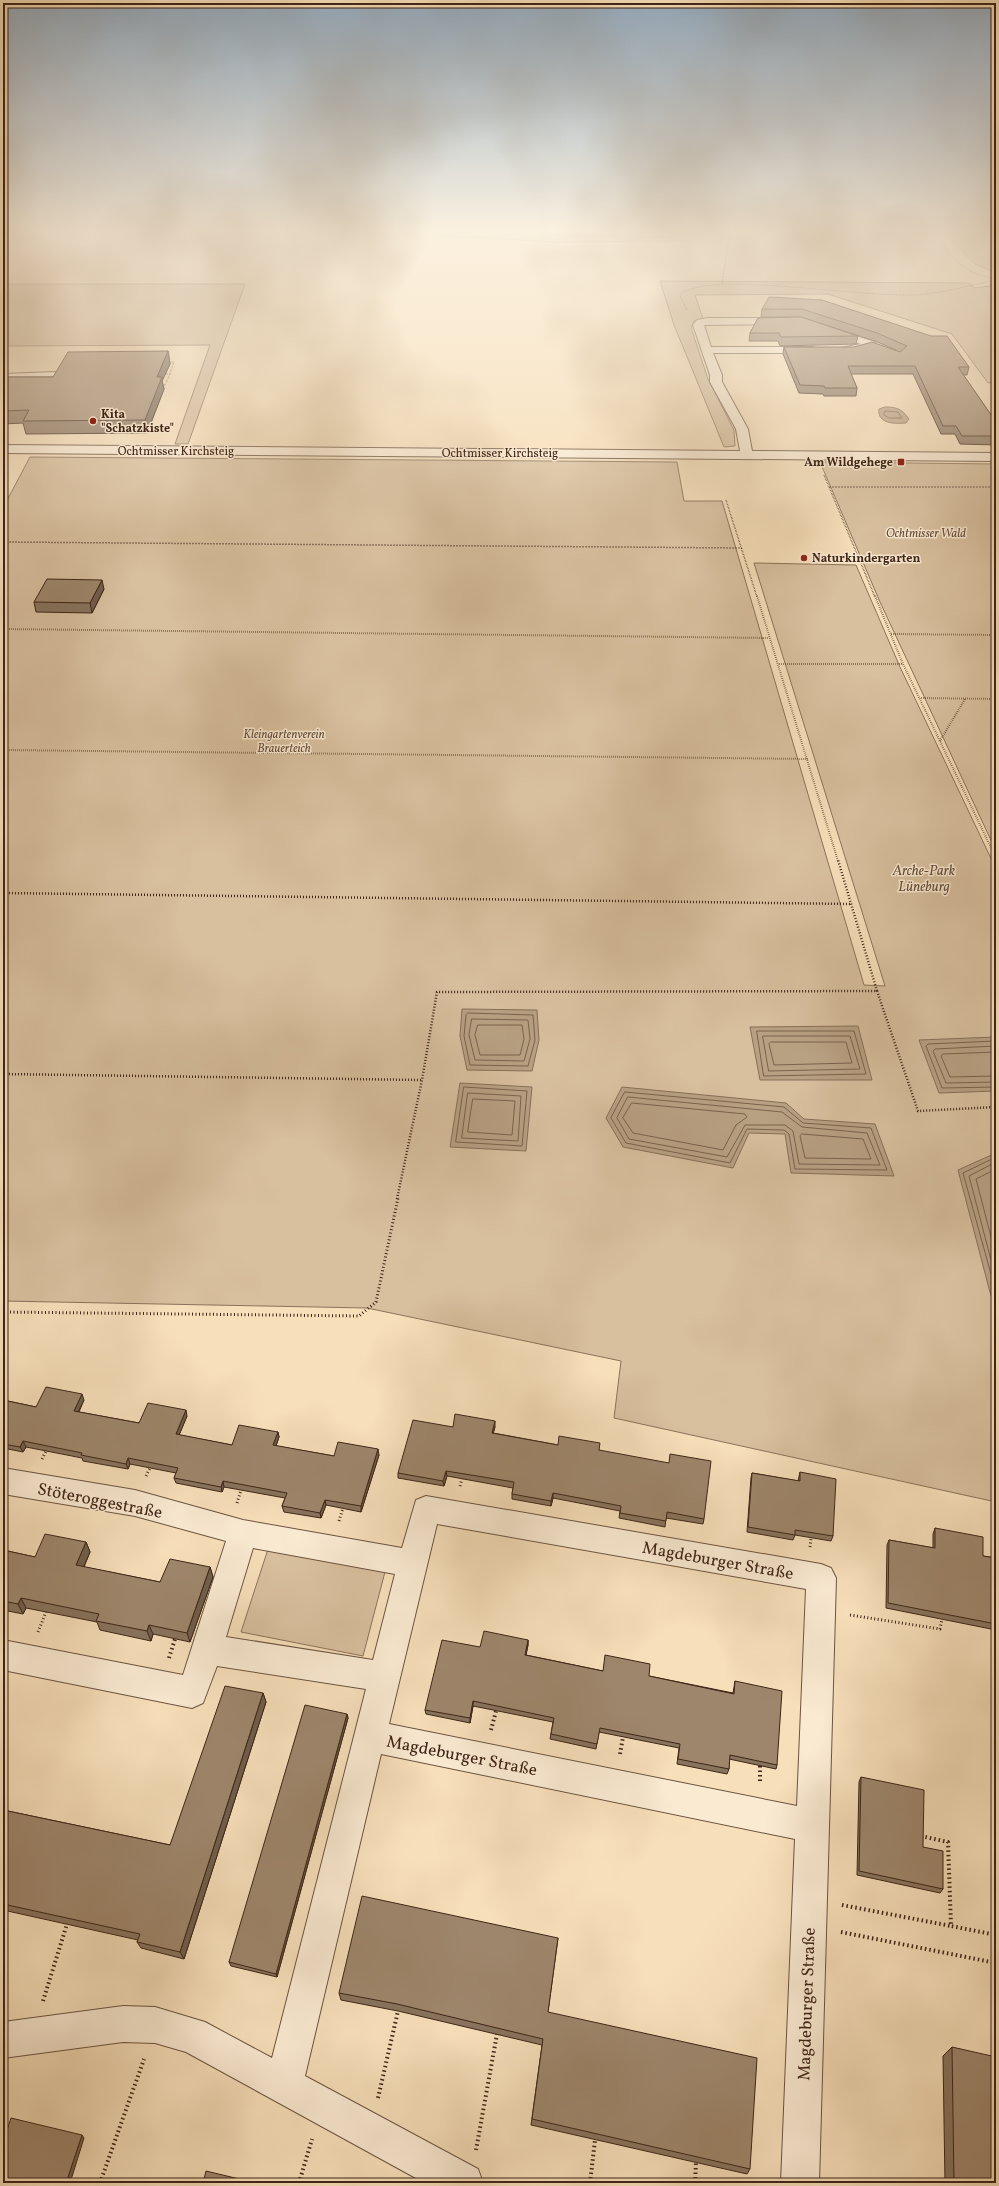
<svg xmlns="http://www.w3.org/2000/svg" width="999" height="2186" viewBox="0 0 999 2186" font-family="Vollkorn,serif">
  <rect width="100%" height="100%" fill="#f7dfba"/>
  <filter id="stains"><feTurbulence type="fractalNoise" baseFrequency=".005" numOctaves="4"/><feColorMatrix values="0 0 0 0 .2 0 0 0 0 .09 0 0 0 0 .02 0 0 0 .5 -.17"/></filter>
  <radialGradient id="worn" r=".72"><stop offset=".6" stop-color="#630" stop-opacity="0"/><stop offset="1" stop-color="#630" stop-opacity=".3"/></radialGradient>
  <path fill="#d8bf9e" stroke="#8b725a" d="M429,230H548L538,233L558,236L674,237L678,231L661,230H698L701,231V238L686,241L558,242L444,236L430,233Z
    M941,230H996V273L975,264Z
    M660,281L969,283L975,288L996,285V382L988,383L952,334L828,294L695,295L703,319L694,321L691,328L708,379L734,430L735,446L724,447L674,325Z
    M3,284H245L188,444H175L210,345L3,346Z
    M30,457L677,462L684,501H722L864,985L885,986L754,563L856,565L900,667L996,869V882L992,889L996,891V1502L614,1418L621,1361L367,1308L3,1301V508Z
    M820,462L996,464V851L880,602Z
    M269,1546L386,1568L363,1656L241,1632Z"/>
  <path fill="#b8a083" stroke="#876f58" d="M548,230H665L691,234L674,237H624L538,234Z
    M885,407C897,407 902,409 909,419L906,423C895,424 877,424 879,409Z
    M462,1009L537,1010L539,1040L532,1071L467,1070L460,1036Z
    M858,1026L872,1080H760L750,1027Z
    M996,1037V1091L939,1093L919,1040Z
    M460,1083L532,1087L526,1151L450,1147Z
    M622,1087L786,1103L804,1119L875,1124L894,1176L791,1173L785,1134L749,1133L733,1168L623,1147L606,1118Z
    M996,1153V1296H991L958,1170Z"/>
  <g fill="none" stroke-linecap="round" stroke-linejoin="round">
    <path stroke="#7b624d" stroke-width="1" d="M546,230L559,232H676L678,230
      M885,411L898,412L902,418H889L884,415Z
      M468,1013L533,1015L535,1040L528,1066L470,1065L464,1036L466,1015Z
      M472,1019L528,1020L530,1039L524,1061L475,1060L469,1035Z
      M478,1025H522L524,1039L520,1055H480L475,1035Z
      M757,1031H854L866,1074L764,1076Z
      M763,1036H850L860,1069L769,1071Z
      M996,1041L928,1044L926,1046L942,1088L996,1087
      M771,1042H846L852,1063L774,1065L769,1044Z
      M996,1046L935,1049L933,1051L946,1083L996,1082
      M996,1052L943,1054L941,1056L950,1077L996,1076
      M464,1087L527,1091L522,1146L456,1142Z
      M625,1092L784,1107L803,1123L871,1128L887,1170L795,1169L789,1134L784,1130L747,1129L730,1163L626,1143L611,1118Z
      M468,1093L521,1096L518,1141L462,1138Z
      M628,1097L782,1112L802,1127L867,1133L880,1165L799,1164L793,1131L785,1125H745L727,1157L629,1139L617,1118Z
      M473,1099L515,1101L512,1135L468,1132Z
      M632,1103L745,1114L747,1117L736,1125L723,1150L633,1133L623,1118Z
      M802,1134L863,1139L871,1159L805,1158L800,1136Z
      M996,1157L963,1173L996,1292
      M996,1162L969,1176L996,1279
      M996,1169L976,1179L996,1256"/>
    <g stroke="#6c5440" stroke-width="2">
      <path id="minor" d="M707,318H787L792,321L787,324L704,325L711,347H813L818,350L813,353H713L722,375V382L748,429L752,451L996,453V461L3,453V445L740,451L736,429L710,382V375L693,325L697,320Z
        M828,327L875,342L876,344L858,352H841L840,350L841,348L861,344L824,332L823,330Z
        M56,372L62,375L60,377L3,380V374Z
        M3,1468L135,1490L243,1520L402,1548L416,1500L426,1496L821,1564L831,1568L836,1578L819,2183H781L795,1839L381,1754L305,2076L478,2169L483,2183H425L186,2052L155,2043L123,2042L3,2058V2022L123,2006L155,2007L205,2022L272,2058L366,1689L217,1666L203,1703L192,1708L3,1670V1640L183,1675L226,1541L135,1516L3,1494ZM437,1524L806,1589L797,1806L389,1724ZM253,1548L395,1574L373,1660L226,1637Z"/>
    </g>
    <path stroke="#3e2517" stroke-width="1" stroke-dasharray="0.5 1" stroke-linecap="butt" d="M932,230C942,234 944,246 950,254C961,269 979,276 996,279
      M722,284L730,230
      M687,310L680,296L682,292C707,282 733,284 760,285C808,287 855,294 903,295C934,296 966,286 996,280
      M163,374H170L174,362H167
      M161,385H165L170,374"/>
    <path stroke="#3e2517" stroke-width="1.5" stroke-dasharray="0.5 1" stroke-linecap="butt" d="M824,475L875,597
      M829,487H996
      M726,500L757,597
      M3,542L742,548"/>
    <path stroke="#3e2517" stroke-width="2" stroke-dasharray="0.5 1.5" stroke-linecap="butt" d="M757,596L838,861
      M875,596L903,664L996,858
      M3,629L769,638
      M891,634L996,635
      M779,664H903
      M921,698L996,699
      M940,741L965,699
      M3,750L808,759"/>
    <path stroke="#3e2517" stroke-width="2.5" stroke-dasharray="1 2" stroke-linecap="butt" d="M3,893L852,904
      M877,991L918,1111L996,1107
      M3,1074L422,1080
      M397,1199L422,1080L437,992L877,991L838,860"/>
    <path stroke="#3e2517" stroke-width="3" stroke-dasharray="1 2.5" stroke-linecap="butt" d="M3,1312L359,1316L376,1302L398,1198
      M42,1459L46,1451
      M146,1476L150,1468
      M460,1486L462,1479
      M237,1503L241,1490
      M339,1521L343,1508
      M810,1547L811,1538
      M850,1615L940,1629L942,1619
      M38,1632L46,1612"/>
    <path stroke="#3e2517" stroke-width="4" stroke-dasharray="1.5 3" stroke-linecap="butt" d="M169,1658L175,1639
      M491,1730L496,1711
      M620,1754L623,1737
      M760,1766V1783
      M921,1836L948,1842L951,1926L996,1935
      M842,1905L951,1926
      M841,1932L996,1963
      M43,2001L67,1924
      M378,2098L398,2011
      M476,2150L497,2034
      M100,2183L144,2059
      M299,2183L312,2139
      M590,2183L595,2140
      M695,2183L696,2162"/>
    <use href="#minor" fill="#faead2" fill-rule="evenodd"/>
  </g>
  <path fill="#88735d" stroke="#3e2517" d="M822,300L969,367L967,375H963L996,422V445L960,444L955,434H941L913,374H851L857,388L856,396H824L823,394L799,393L783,354L784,347L896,350L875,341L801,317H761L762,309Z
    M758,318L858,336L856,344L780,346L778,341H749L750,333Z
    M168,351L170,364L162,381L164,389L147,433L26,434L23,423L3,424V377H53Z
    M104,589L92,613L36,612L34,602Z
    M3,1400L36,1407L84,1400L79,1412L139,1423L187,1416L179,1435L232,1445L278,1432L279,1437L276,1446L334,1456L379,1455L361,1512L326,1505L321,1518L284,1512L282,1506L285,1498L224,1487L222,1492L176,1483L174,1478L176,1473L130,1464L128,1469L83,1461L82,1458L26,1447L23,1452L3,1448Z
    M453,1427H495L493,1433L558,1445L599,1450L704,1519L703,1524L666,1518L665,1527L619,1518L620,1511L553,1498L551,1506L512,1499V1494L513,1488L447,1476L444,1486L398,1478V1473Z
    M800,1472L833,1536L831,1541L795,1535L793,1540L747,1532L751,1478L752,1473L798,1481Z
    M935,1528L983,1556L996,1558V1630L886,1608L887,1545L889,1540L933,1548V1534Z
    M86,1542L90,1552L84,1567L160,1582L210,1567L213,1577L190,1642L153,1634L151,1641L100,1630L97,1622L26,1608L23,1614L3,1610V1550L35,1557Z
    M528,1640V1645L526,1655L603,1671L649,1676L733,1693L735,1681L777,1765L776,1769L729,1759V1769L727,1774L677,1764L679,1748L599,1732L596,1749L550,1739L553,1722L473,1706L470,1723L426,1714L425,1710L480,1647Z
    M263,1693L266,1702L184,1959L141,1948L137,1942L138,1940L3,1910V1810L170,1845Z
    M347,1714L348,1718L277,1977L231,1966L229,1962Z
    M861,1777L923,1847L943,1889L940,1893L857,1875L859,1782Z
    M558,1938L548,2012L750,2169L747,2174L531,2125L542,2045L398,2011L341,2000L339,1993Z
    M952,2047L996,2183H945L943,2056Z"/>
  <path fill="#6f5e4c" stroke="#3e2517" d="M168,351L170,364L162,381L164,389L147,433L145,420L157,377Z
    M102,580L104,589L92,613L90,603Z
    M82,1394L84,1400L76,1416L74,1411Z
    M186,1410L187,1416L177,1440L176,1434Z
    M495,1421V1427L492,1438V1433Z
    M278,1432L279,1437L274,1451L273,1445Z
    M23,1441L26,1447L23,1452L20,1447Z
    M378,1449L379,1455L361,1512V1506Z
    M128,1458L130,1464L128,1469L126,1464Z
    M446,1471L447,1476L444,1486L443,1481Z
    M223,1481L224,1487L222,1492L221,1487Z
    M553,1493V1498L551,1506V1501Z
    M325,1500L326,1505L321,1518L320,1513Z
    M86,1542L90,1552L80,1575L76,1565Z
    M210,1567L213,1577L190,1642L187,1633Z
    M21,1598L26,1608L23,1614L18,1604Z
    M149,1625L153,1634L151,1641L147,1631Z
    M528,1640V1645L525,1660V1655Z
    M263,1693L266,1702L184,1959L180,1952Z
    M473,1701V1706L470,1723V1718Z
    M347,1714L348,1718L277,1977L276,1974Z
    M82,2135L84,2138L70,2183H66Z"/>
  <path fill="#9e866c" stroke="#3e2517" d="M769,297L822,300L931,336H947L969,367H958L996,422V436H962L956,426H943L915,366H848L857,388H825L824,386L800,385L784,347H854L872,342L900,352L907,346L877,333L802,309H762Z
    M801,317L858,336L781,337L779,333H750L758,318Z
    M168,351L157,377H162L145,420L23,421L29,410L3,411V377H53L68,352Z
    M47,579L102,580L90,603L34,602Z
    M46,1387L82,1394L74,1411L139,1423L148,1403L186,1410L176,1434L232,1445L239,1425L278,1432L273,1445L334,1456L338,1442L378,1449L361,1506L325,1500L320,1513L282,1506L287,1493L223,1481L221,1487L174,1478L178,1468L128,1458L126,1464L81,1455L82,1453L23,1441L20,1447L3,1444V1400L36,1407Z
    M455,1414L495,1421L492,1433L558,1445L559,1436L600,1443L599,1450L669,1463L670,1454L711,1461L704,1519L667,1512L666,1521L620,1513L621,1506L553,1493L551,1501L512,1494L514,1482L446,1471L443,1481L398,1473L413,1420L453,1427Z
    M800,1472L836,1479L833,1536L795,1530V1535L748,1527L752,1473L800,1481Z
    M935,1528L983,1537V1556L996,1558V1624L888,1603L889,1540L935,1548Z
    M45,1534L86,1542L76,1565L160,1582L170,1559L210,1567L187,1633L149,1625L147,1631L96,1621L99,1614L21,1598L18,1604L3,1601V1550L35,1557Z
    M484,1631L528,1640L525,1655L603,1671L605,1655L650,1664L649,1676L734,1694L735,1681L782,1691L777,1765L730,1755L729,1769L678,1759L680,1744L600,1728L597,1744L551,1734L554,1718L473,1701L470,1718L425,1710L442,1640L480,1647Z
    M225,1686L263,1693L180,1952L137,1942L140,1934L3,1904V1810L170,1845Z
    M305,1705L347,1714L276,1974L229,1962Z
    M861,1777L924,1790L923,1847L943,1851V1889L859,1871Z
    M362,1896L558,1938L548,2012L757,2058L750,2169L532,2119L543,2039L397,2004L339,1993Z
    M952,2047L996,2057V2183H954Z
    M11,2118L82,2135L66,2183H3V2142Z
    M206,2171L256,2183H203Z"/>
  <linearGradient id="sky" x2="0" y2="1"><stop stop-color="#95acc0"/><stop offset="0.43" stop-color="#fbf1e0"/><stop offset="1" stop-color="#fbf1e0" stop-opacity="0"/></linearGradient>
  <rect width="999" height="536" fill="url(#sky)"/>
  <g fill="#8f2418" stroke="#faead2" stroke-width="1.5">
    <circle cx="93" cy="421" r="4"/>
    <rect x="897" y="458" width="8" height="8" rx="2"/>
    <circle cx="804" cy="558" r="4"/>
  </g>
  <g text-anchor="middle" stroke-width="3" stroke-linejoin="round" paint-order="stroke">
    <g font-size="12" font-weight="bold" fill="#3e2517" stroke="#faead2" text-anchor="start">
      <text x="101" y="418">Kita<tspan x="101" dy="14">"Schatzkiste"</tspan></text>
      <text x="893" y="466" text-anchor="end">Am Wildgehege</text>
      <text x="812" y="562">Naturkindergarten</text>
    </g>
    <g font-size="12" fill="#3e2517" stroke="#faead2">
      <text x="176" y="455">Ochtmisser Kirchsteig</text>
      <text x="500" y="457">Ochtmisser Kirchsteig</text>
    </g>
    <g font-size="12" font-style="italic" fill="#644c39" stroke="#faead2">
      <text x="926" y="537">Ochtmisser Wald</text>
      <text x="284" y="738">Kleingartenverein<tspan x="284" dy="14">Brauerteich</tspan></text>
    </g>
    <g font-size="14" font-style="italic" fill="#644c39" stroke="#faead2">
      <text x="924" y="875">Arche-Park<tspan x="924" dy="16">Lüneburg</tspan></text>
    </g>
    <g font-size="17" fill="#3e2517" stroke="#faead2">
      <text transform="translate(100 1500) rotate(11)" y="6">Stöteroggestraße</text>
      <text transform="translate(718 1560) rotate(10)" y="6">Magdeburger Straße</text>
      <text transform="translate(462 1755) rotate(11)" y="6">Magdeburger Straße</text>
      <text transform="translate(806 2004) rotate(-88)" y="6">Magdeburger Straße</text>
    </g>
  </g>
  <rect width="999" height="2186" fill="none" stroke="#f7dfba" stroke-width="16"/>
  <rect x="4" y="4" width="991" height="2178" fill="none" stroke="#3e2517" stroke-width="2"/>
  <rect x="8" y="8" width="983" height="2170" fill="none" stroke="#3e2517"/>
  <rect width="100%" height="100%" filter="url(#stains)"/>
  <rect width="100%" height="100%" fill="url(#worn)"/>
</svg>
